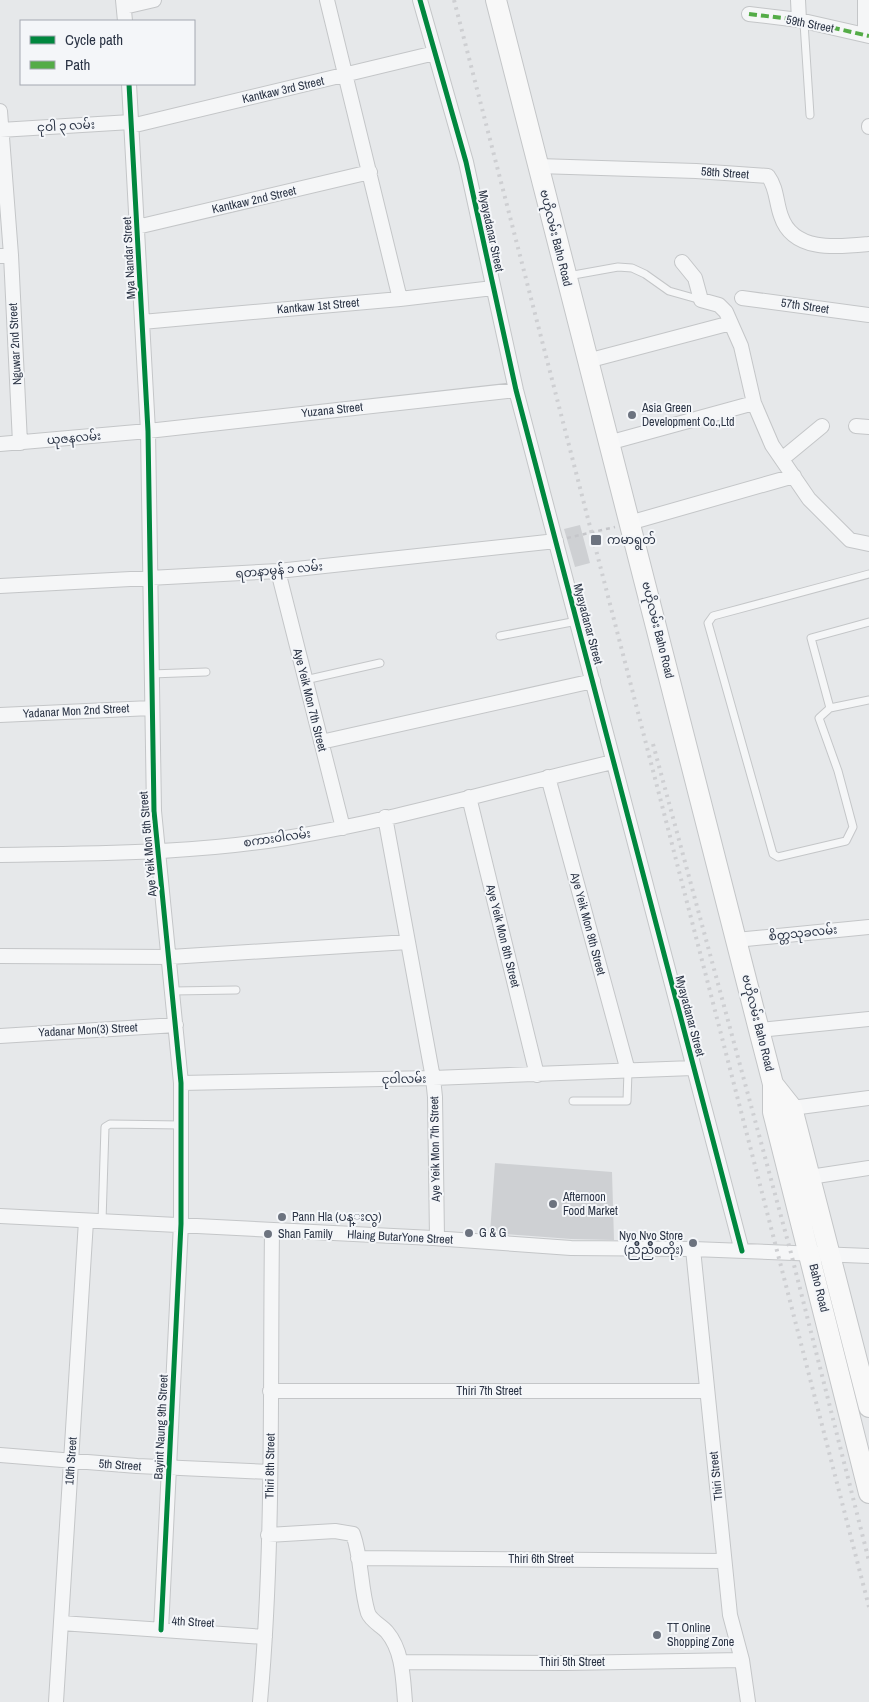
<svg xmlns="http://www.w3.org/2000/svg" width="869" height="1702" viewBox="0 0 869 1702" font-family="'Archivo Narrow','Noto Sans Myanmar',sans-serif">
  <rect width="100%" height="100%" fill="#e6e8ea"/>
  <path fill="#ced0d3" d="M580,525L590,563L575,567L564,529Z
    M495,1163L612,1172L614,1240L571,1239L490,1233Z"/>
  <g fill="none" stroke-linecap="round" stroke-linejoin="round">
    <g stroke="#c4c6c8" stroke-width="9">
      <path id="service" d="M804,23L810,115
        M568,276L618,267L632,268L645,274L669,291L701,300
        M869,574L713,616L708,623L773,854L778,857L846,841L853,827L838,771L819,718L830,708L869,700
        M500,636L577,621
        M151,674L206,672
        M305,680L380,663
        M830,708L811,638L869,622
        M173,991L236,990
        M573,1101H627L628,1071
        M102,1221L105,1127L110,1124L181,1125"/>
    </g>
    <g stroke="#c4c6c8" stroke-width="16">
      <path id="minor" d="M123,0L125,21
        M327,0L400,299
        M420,0L466,162L516,390L742,1251
        M798,0L799,20
        M124,7L154,0
        M749,14L799,20L869,36
        M865,35V0
        M129,84L148,431L154,811L181,1083V1224L161,1630
        M0,111L11,255
        M131,126L435,53
        M869,126V127
        M0,130L131,122
        M538,166L696,171L768,176C777,188 776,203 781,216C793,253 839,247 869,244
        M137,227L370,172
        M0,256L11,255L20,443
        M682,262L695,278L701,300L719,305L726,312L741,346L754,403L772,445L809,499L850,540L869,544
        M742,298L869,315
        M142,322L400,299L493,288
        M587,361L731,323
        M856,426L869,427
        M608,443L754,403
        M0,444L148,431L516,390
        M782,459L822,426
        M629,523L794,476
        M278,571L343,828
        M0,586L278,571L556,541
        M0,715L151,708
        M321,742L593,681
        M548,777L628,1071
        M469,797L537,1075
        M385,817L433,1078L435,1097L437,1238
        M0,855C95,853 192,854 286,838C397,820 505,787 613,762
        M736,940L869,927
        M0,956L170,957L408,942
        M759,1030L869,1019
        M0,1036L176,1025
        M181,1083L433,1078L693,1068
        M792,1108L869,1098
        M810,1177L869,1168
        M0,1216L433,1238L571,1248L693,1249L869,1256
        M693,1249L730,1615L742,1660L748,1702
        M270,1391H707
        M0,1455L137,1466L270,1472
        M268,1535L335,1531L353,1534C362,1559 360,1587 368,1613C371,1621 382,1626 387,1632C403,1651 403,1679 405,1702
        M358,1558L724,1561
        M61,1623L265,1637
        M402,1662L565,1663L742,1660
        M56,1702L86,1221
        M260,1702C274,1546 270,1388 272,1231"/>
    </g>
    <g stroke="#c4c6c8" stroke-width="22">
      <path id="secondary" d="M496,0L759,1030L773,1084L792,1108L869,1407
        M773,1084V1112L869,1493"/>
    </g>
    <path stroke="#c5c6ca" stroke-width="2.5" stroke-dasharray="4 4" stroke-linecap="butt" d="M567,538L615,527"/>
    <use href="#service" stroke="#f5f6f7" stroke-width="7"/>
    <use href="#minor" stroke="#f5f6f7" stroke-width="14"/>
    <use href="#secondary" stroke="#f8f8f8" stroke-width="20"/>
    <path stroke="#cecfd2" stroke-width="4" stroke-dasharray="2.5 5" stroke-linecap="butt" d="M454,0L869,1607
      M653,744L791,1253L869,1561"/>
    <path stroke="#54ac47" stroke-width="4" stroke-dasharray="8 4" stroke-linecap="butt" d="M749,14L799,20L869,36"/>
    <g stroke="#f4f6f9" stroke-width="8">
      <path id="cycleway" d="M420,0L466,162L516,390L742,1251
        M129,84L148,431L154,811L181,1083V1224L161,1630"/>
    </g>
    <use href="#cycleway" stroke="#00873e" stroke-width="5"/>
  </g>
  <g fill="#6c737f" stroke="#f4f6f9" stroke-width="2">
    <circle cx="632" cy="415" r="5"/>
    <rect x="590" y="534" width="12" height="12" rx="2.5"/>
    <circle cx="553" cy="1204" r="5"/>
    <circle cx="282" cy="1217" r="5"/>
    <circle cx="469" cy="1233" r="5"/>
    <circle cx="268" cy="1234" r="5"/>
    <circle cx="693" cy="1243" r="5"/>
    <circle cx="657" cy="1635" r="5"/>
  </g>
  <g text-anchor="middle" stroke-width="4" stroke-linejoin="round" paint-order="stroke">
    <g font-size="12" fill="#2b3445" stroke="#f4f6f9">
      <text transform="translate(810 24) rotate(11)" y="4">59th Street</text>
      <text transform="translate(283 90) rotate(-13)" y="4">Kantkaw 3rd Street</text>
      <text transform="translate(66 126) rotate(-3)" y="4">ငုဝါ ၃ လမ်း</text>
      <text transform="translate(725 173) rotate(4)" y="4">58th Street</text>
      <text transform="translate(254 200) rotate(-13)" y="4">Kantkaw 2nd Street</text>
      <text transform="translate(491 231) rotate(78)" y="4">Myayadanar Street</text>
      <text transform="translate(556 238) rotate(76)" y="4">ဗဟိုလမ်း Baho Road</text>
      <text transform="translate(129 258) rotate(-93)" y="4">Mya Nandar Street</text>
      <text transform="translate(318 306) rotate(-5)" y="4">Kantkaw 1st Street</text>
      <text transform="translate(805 306) rotate(8)" y="4">57th Street</text>
      <text transform="translate(15 344) rotate(-93)" y="4">Nguwar 2nd Street</text>
      <text transform="translate(332 410) rotate(-6)" y="4">Yuzana Street</text>
      <text transform="translate(74 438) rotate(-5)" y="4">ယုဇနလမ်း</text>
      <text transform="translate(279 570) rotate(-5)" y="4">ရတနာမွန် ၁ လမ်း</text>
      <text transform="translate(588 624) rotate(75)" y="4">Myayadanar Street</text>
      <text transform="translate(658 630) rotate(76)" y="4">ဗဟိုလမ်း Baho Road</text>
      <text transform="translate(310 700) rotate(76)" y="4">Aye Yeik Mon 7th Street</text>
      <text transform="translate(76 711) rotate(-3)" y="4">Yadanar Mon 2nd Street</text>
      <text transform="translate(277 838) rotate(-8)" y="4">စကား၀ါလမ်း</text>
      <text transform="translate(148 844) rotate(-95)" y="4">Aye Yeik Mon 5th Street</text>
      <text transform="translate(588 924) rotate(75)" y="4">Aye Yeik Mon 9th Street</text>
      <text transform="translate(803 933) rotate(-6)" y="4">စိတ္တသုခလမ်း</text>
      <text transform="translate(503 936) rotate(76)" y="4">Aye Yeik Mon 8th Street</text>
      <text transform="translate(690 1016) rotate(75)" y="4">Myayadanar Street</text>
      <text transform="translate(758 1023) rotate(76)" y="4">ဗဟိုလမ်း Baho Road</text>
      <text transform="translate(88 1030) rotate(-3)" y="4">Yadanar Mon(3) Street</text>
      <text transform="translate(404 1079) rotate(-1)" y="4">ငုဝါလမ်း</text>
      <text transform="translate(435 1149) rotate(-91)" y="4">Aye Yeik Mon 7th Street</text>
      <text transform="translate(400 1237) rotate(3)" y="4">Hlaing ButarYone Street</text>
      <text transform="translate(819 1288) rotate(76)" y="4">Baho Road</text>
      <text x="489" y="1395">Thiri 7th Street</text>
      <text transform="translate(161 1427) rotate(-87)" y="4">Bayint Naung 9th Street</text>
      <text transform="translate(71 1461) rotate(-86)" y="4">10th Street</text>
      <text transform="translate(120 1465) rotate(4)" y="4">5th Street</text>
      <text transform="translate(270 1466) rotate(-89)" y="4">Thiri 8th Street</text>
      <text transform="translate(716 1476) rotate(-96)" y="4">Thiri Street</text>
      <text x="541" y="1563">Thiri 6th Street</text>
      <text transform="translate(193 1622) rotate(3)" y="4">4th Street</text>
      <text x="572" y="1666">Thiri 5th Street</text>
    </g>
    <g font-size="12" fill="#2b3445" stroke="#f4f6f9" text-anchor="start">
      <text x="642" y="412">Asia Green<tspan x="642" dy="14">Development Co.,Ltd</tspan></text>
      <text x="607" y="544">ကမာရွတ်</text>
      <text x="563" y="1201">Afternoon<tspan x="563" dy="14">Food Market</tspan></text>
      <text x="292" y="1221">Pann Hla (ပန္းလွ)</text>
      <text x="479" y="1237">G &amp; G</text>
      <text x="278" y="1238">Shan Family</text>
      <text x="683" y="1240" text-anchor="end">Nyo Nyo Store<tspan x="683" dy="14">(ညိဳညိဳစတိုး)</tspan></text>
      <text x="667" y="1632">TT Online<tspan x="667" dy="14">Shopping Zone</tspan></text>
    </g>
  </g>
  <rect x="20" y="20" width="175" height="65" fill="#f4f6f9" stroke="#a4a8b1"/>
  <rect x="30" y="36" width="25" height="8" fill="#00873e" stroke="#a4a8b1"/>
  <text x="65" y="45" font-size="15" fill="#2b3445">Cycle path</text>
  <rect x="30" y="61" width="25" height="8" fill="#54ac47" stroke="#a4a8b1"/>
  <text x="65" y="70" font-size="15" fill="#2b3445">Path</text>
</svg>
